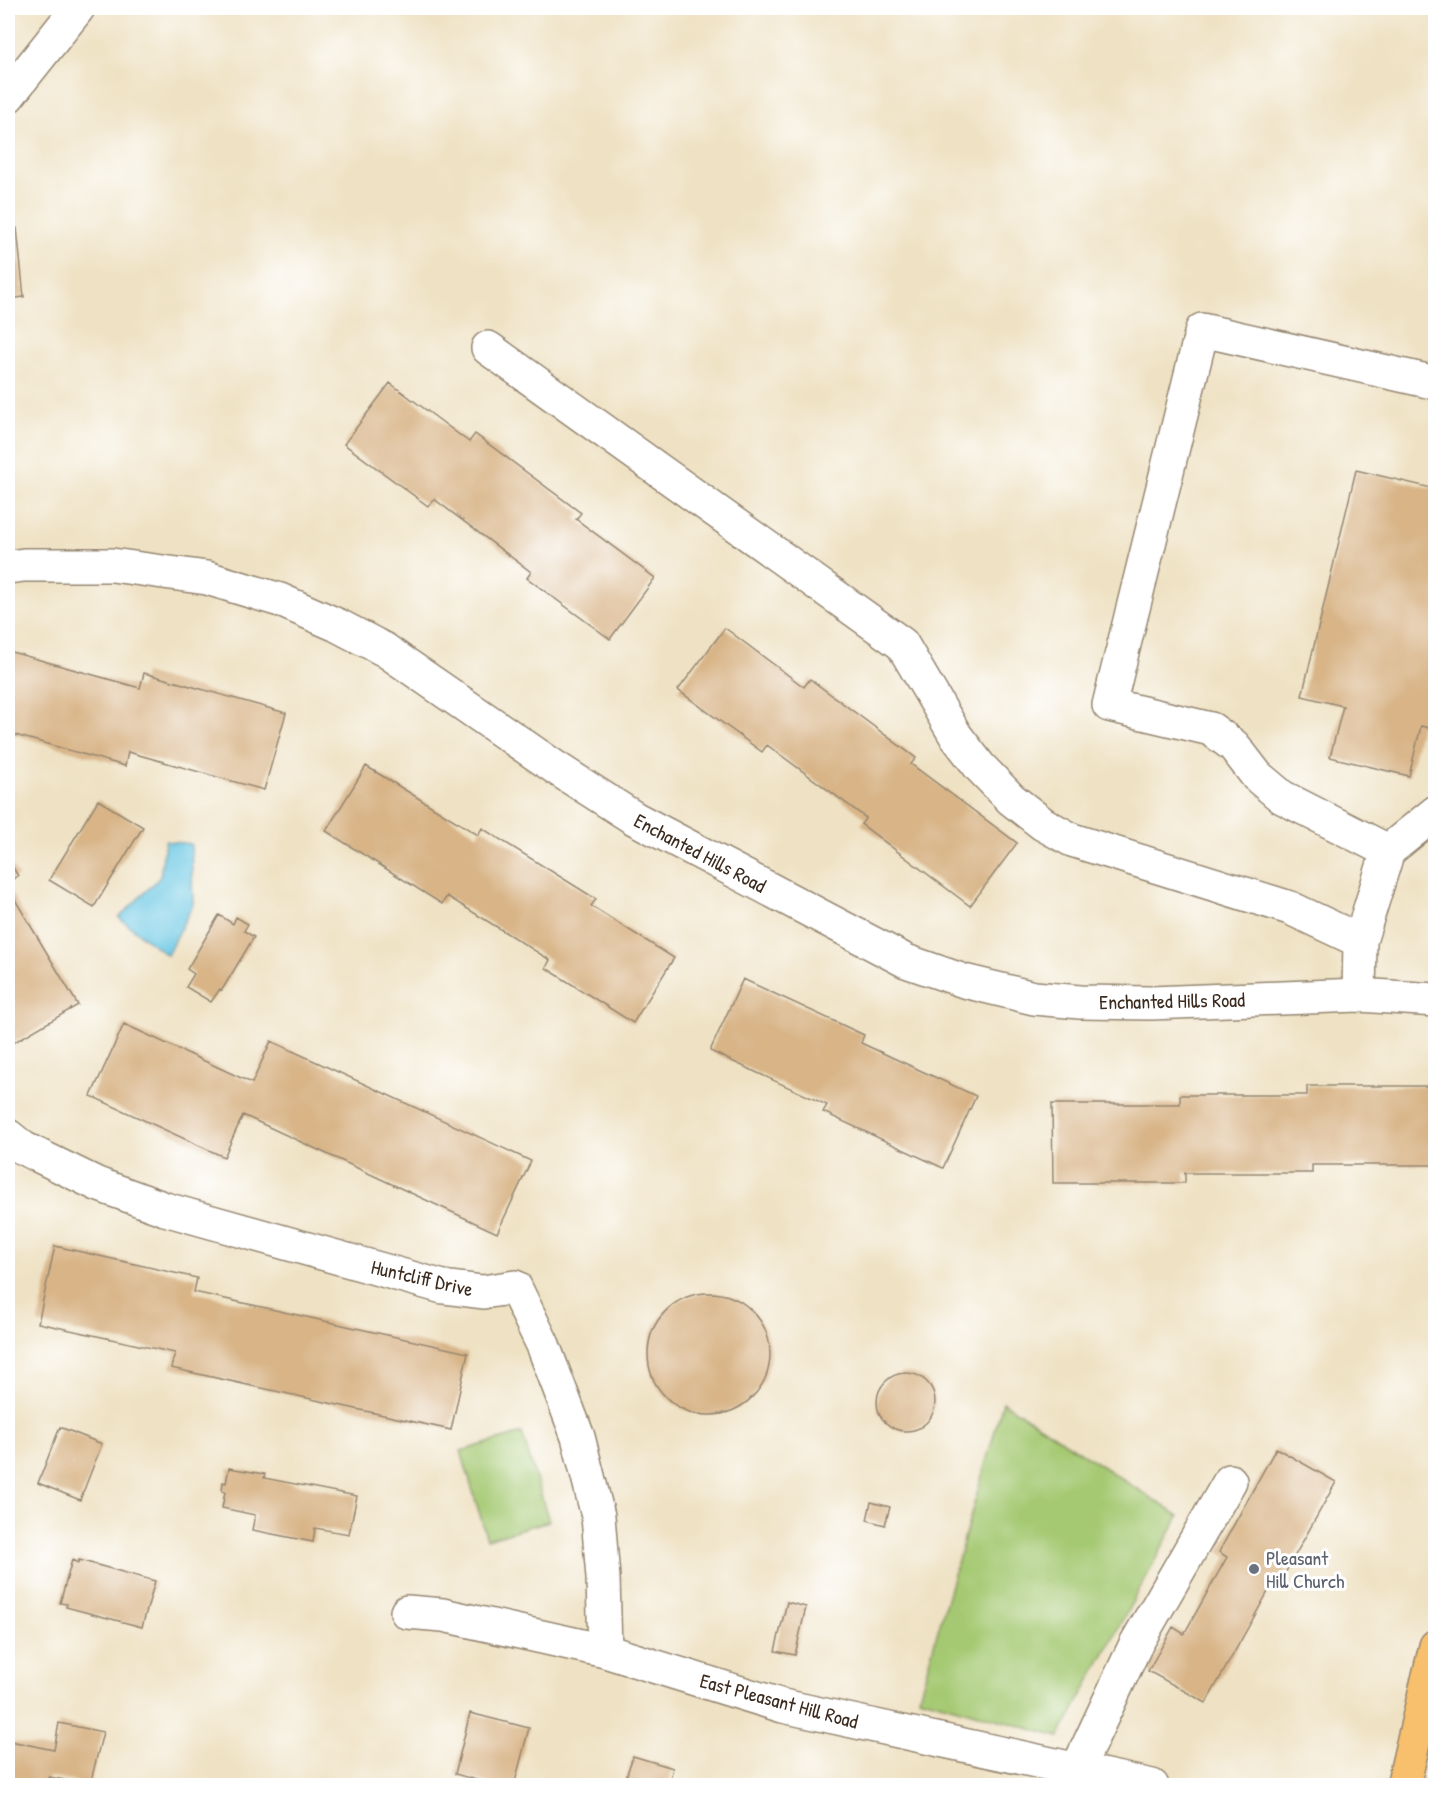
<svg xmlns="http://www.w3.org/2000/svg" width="1443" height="1793" viewBox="0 0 1443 1793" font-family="'Patrick Hand',sans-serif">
  <rect width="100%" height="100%" fill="#fff"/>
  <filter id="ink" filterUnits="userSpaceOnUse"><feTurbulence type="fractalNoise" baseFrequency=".0167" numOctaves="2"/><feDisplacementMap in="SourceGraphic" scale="12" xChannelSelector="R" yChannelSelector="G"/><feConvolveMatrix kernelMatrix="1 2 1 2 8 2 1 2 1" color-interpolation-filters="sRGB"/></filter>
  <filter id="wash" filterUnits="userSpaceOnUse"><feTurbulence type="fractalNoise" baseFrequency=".008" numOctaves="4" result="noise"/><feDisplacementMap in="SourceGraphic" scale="24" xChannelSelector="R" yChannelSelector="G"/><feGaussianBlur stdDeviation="1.35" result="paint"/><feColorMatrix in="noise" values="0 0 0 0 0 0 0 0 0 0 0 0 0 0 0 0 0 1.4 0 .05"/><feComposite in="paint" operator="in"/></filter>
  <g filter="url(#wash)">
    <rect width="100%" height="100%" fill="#efe2c4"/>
    <path fill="#a5c972" stroke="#707a48" stroke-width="1.5" d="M1003,1402L1179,1516L1059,1737L919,1697Z
      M522,1433L549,1521L487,1539L461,1451Z"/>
    <path fill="#64c5e2" stroke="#507880" stroke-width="1.5" d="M165,841L191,844L193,904L167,955L119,918L160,877Z"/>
    <g id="blocks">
      <path fill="#d8b486" d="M17,228L24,297L8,299V229Z
        M390,383L469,442L475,434L581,513L576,519L655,578L610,639L527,578L531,572L434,499L428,506L344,444Z
        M1356,470L1436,489V730L1421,726L1409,776L1330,757L1343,706L1302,696Z
        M725,628L804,687L810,679L916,758L911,764L1017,843L970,906L861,824L866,818L767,745L762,752L678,690Z
        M8,651L140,688L144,673L286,713L264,790L128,752L125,766L8,733Z
        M366,766L478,835L482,828L596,899L591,906L674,958L633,1023L546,968L550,960L447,896L442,904L326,831Z
        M98,800L143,827L94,907L49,880Z
        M8,859L18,876L8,882Z
        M8,888L78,1005L8,1046Z
        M219,915L233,924L236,917L248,924L244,931L254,937L222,990L220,989L211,1002L186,987L194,974L187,969Z
        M743,979L864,1035L861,1043L976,1096L943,1168L823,1112L827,1105L710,1051Z
        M124,1024L252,1083L271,1041L531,1161L497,1233L243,1115L224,1157L91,1096Z
        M1307,1086H1436V1165H1312V1173H1185V1183H1053L1052,1104H1180V1095H1307Z
        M55,1246L197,1278L194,1292L468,1353L451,1430L171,1368L175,1353L38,1323Z
        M648 1354a61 61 0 1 1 122 0a61 61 0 1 1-122 0Z
        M877 1402a29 29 0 1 1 58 0a29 29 0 1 1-58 0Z
        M60,1427L102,1444L80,1500L38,1483Z
        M1276,1448L1336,1482L1279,1584L1274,1581L1206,1703L1148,1671L1173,1627L1184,1634L1227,1557L1219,1552Z
        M229,1468L265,1474L264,1478L357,1496L349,1534L315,1528L313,1542L252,1530L255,1515L222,1508L225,1492L222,1491L223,1482L226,1483Z
        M871,1502L890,1507L885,1525L867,1520Z
        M72,1560L78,1563L79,1560L155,1581L142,1627L66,1607L67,1604L60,1603Z
        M787,1602L806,1607L795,1655L775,1651Z
        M470,1713L529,1728L514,1786H498L455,1774Z
        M59,1723L103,1732L90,1785L49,1777L47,1786L8,1780V1752L10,1741L54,1750Z
        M633,1756L673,1768L668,1786H623Z"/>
    </g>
  </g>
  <g filter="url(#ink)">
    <use href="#blocks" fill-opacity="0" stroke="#958671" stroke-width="1.5"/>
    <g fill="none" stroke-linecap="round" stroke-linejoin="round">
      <g stroke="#958671" stroke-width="36">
        <path id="minor" d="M8,96L78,8
          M488,348L902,644L956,736L980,767L1011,799L1043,824L1072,840L1290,908L1360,941
          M8,567L24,565H112L207,578L280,600L337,625L385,650L556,768L634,818L906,961L964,981L1034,998L1080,1002L1151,1003L1359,995L1436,1000
          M1388,851L1282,797L1257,776L1234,746L1211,729L1109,705L1202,330L1436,383
          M1359,995L1360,941L1388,851L1436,812
          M8,1136L23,1148L97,1184L165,1209L443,1287L483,1292L515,1287L543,1345L578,1437L598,1516L603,1578L605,1651
          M407,1612L443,1615L605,1651L783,1706L1152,1786
          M1077,1770L1136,1644L1230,1481"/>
      </g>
      <g stroke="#958671" stroke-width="36">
        <path id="major" d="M1403,1786L1436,1646"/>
      </g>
      <use href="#minor" stroke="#fff" stroke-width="33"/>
      <use href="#major" stroke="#f8bf6c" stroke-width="33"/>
    </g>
  </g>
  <circle fill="#6b7280" stroke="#fff" stroke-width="2" cx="1254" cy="1569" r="6"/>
  <g text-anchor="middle" stroke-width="6" stroke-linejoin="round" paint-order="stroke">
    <g font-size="20" fill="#3b2a1e" stroke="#fff">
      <text transform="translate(700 853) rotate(28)" y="7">Enchanted Hills Road</text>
      <text transform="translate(1172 1001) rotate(-1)" y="7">Enchanted Hills Road</text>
      <text transform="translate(422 1278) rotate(13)" y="7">Huntcliff Drive</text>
      <text transform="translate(779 1701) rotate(15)" y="7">East Pleasant Hill Road</text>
    </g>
    <g font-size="20" fill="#5b616d" stroke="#fff" text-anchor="start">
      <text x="1266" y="1565">Pleasant<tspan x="1266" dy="23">Hill Church</tspan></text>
    </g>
  </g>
  <rect width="1443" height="1793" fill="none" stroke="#fff" stroke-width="30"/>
</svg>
